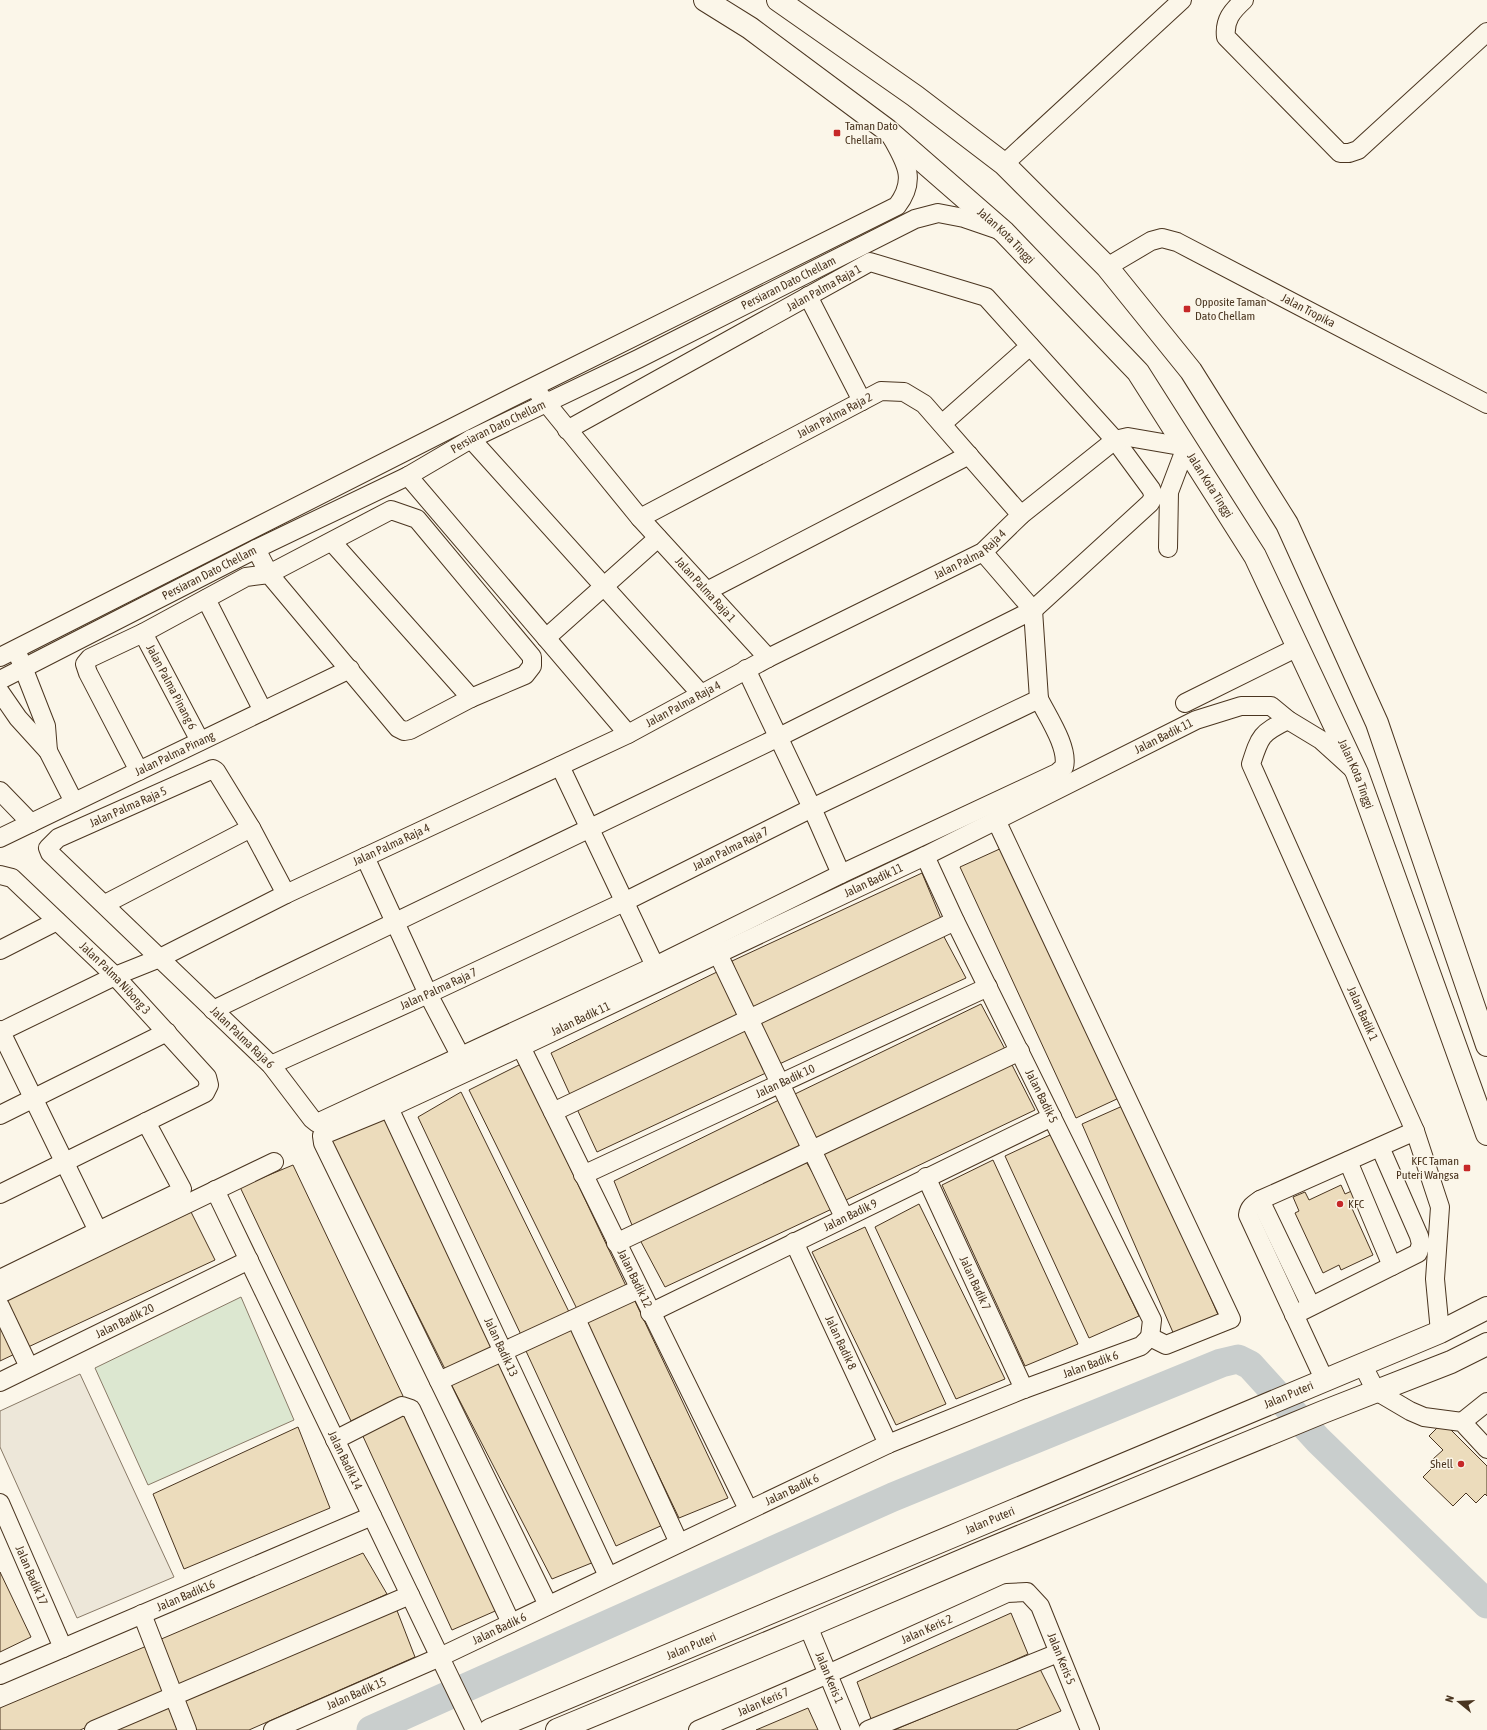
<svg xmlns="http://www.w3.org/2000/svg" width="1487" height="1730" viewBox="0 0 1487 1730" font-family="'Asap Condensed',sans-serif">
  <rect width="100%" height="100%" fill="#fbf6e9"/>
  <path fill="#dce7d0" stroke="#887966" d="M241,1297L294,1420L148,1485L95,1368Z"/>
  <path fill="#ede7d9" stroke="#887966" d="M80,1374L174,1577L77,1618L0,1447V1411Z"/>
  <g fill="none" stroke-linecap="round" stroke-linejoin="round">
    <path stroke="#c9cecd" stroke-width="29" d="M371,1730L893,1497L1221,1363L1238,1359L1250,1365L1318,1440L1487,1604"/>
  </g>
  <path fill="#ecdcbc" stroke="#4a3520" d="M1004,847L1119,1098L1076,1118L960,867Z
    M922,873L942,921L751,1011L732,961Z
    M942,933L966,978L775,1066L757,1022Z
    M721,970L739,1017L572,1099L551,1053Z
    M981,1004L1006,1051L816,1139L795,1094Z
    M747,1029L768,1072L597,1152L577,1109Z
    M1010,1061L1035,1110L846,1200L823,1152Z
    M521,1064L626,1286L578,1311L469,1090Z
    M461,1092L571,1316L523,1339L418,1117Z
    M781,1099L804,1146L634,1230L614,1181Z
    M1127,1104L1219,1317L1175,1337L1082,1124Z
    M382,1114L493,1347L445,1369L330,1140Z
    M1052,1134L1139,1316L1089,1338L1005,1156Z
    M805,1160L834,1208L665,1287L640,1240Z
    M993,1160L1078,1344L1025,1366L942,1185Z
    M293,1165L403,1396L351,1421L240,1187Z
    M1341,1185L1345,1194L1356,1189L1361,1199L1350,1204L1373,1255L1341,1270L1339,1265L1323,1273L1295,1213L1299,1211L1293,1197L1305,1192L1309,1200Z
    M919,1204L1005,1379L956,1399L875,1227Z
    M191,1212L215,1260L26,1348L7,1300Z
    M865,1227L946,1404L896,1425L812,1252Z
    M633,1297L728,1498L679,1518L585,1322Z
    M0,1311L19,1352L0,1361Z
    M574,1327L665,1524L616,1546L526,1351Z
    M499,1361L594,1562L552,1579L450,1382Z
    M406,1410L502,1608L452,1630L361,1432Z
    M1443,1422L1487,1466V1496L1485,1494L1476,1503L1466,1493L1453,1506L1423,1477L1437,1463L1433,1459L1443,1450L1429,1436Z
    M298,1427L330,1508L184,1569L153,1494Z
    M363,1553L387,1594L178,1690L159,1640Z
    M0,1572L31,1637L0,1652Z
    M396,1608L415,1657L249,1730H194L181,1699Z
    M1011,1613L1028,1654L873,1724L857,1682Z
    M149,1645L168,1693L80,1730H0V1708Z
    M1040,1669L1061,1711L1016,1730H894Z
    M170,1706L181,1730H113Z
    M808,1708L818,1730H756Z"/>
  <g fill="none" stroke-linecap="round" stroke-linejoin="round">
    <g stroke="#4a3520" stroke-width="20">
      <g id="minor">
        <path d="M1244,0C1232,11 1224,20 1226,37L1340,153H1349L1358,150L1487,32"/>
        <path d="M1004,164L1182,0"/>
        <path id="s1" d="M1107,267L1151,241L1162,238L1177,242L1487,404"/>
        <path d="M808,296L862,401"/>
        <path id="s2" d="M539,394L640,518L768,658"/>
        <path d="M942,424L1030,346"/>
        <path d="M471,439L701,694"/>
        <path d="M408,476L628,734"/>
        <path id="s3" d="M640,518L881,391L904,392L924,404L1021,515"/>
        <path d="M332,542L471,698"/>
        <path d="M707,591L969,455"/>
        <path d="M206,599L263,711"/>
        <path id="s4" d="M143,633L200,741"/>
        <path d="M546,638L658,538"/>
        <path d="M0,657L513,397L897,206C917,180 906,163 892,138"/>
        <path d="M19,657L46,726L48,751"/>
        <path d="M746,669L812,808L841,874"/>
        <path id="s5" d="M0,680L256,549L408,476L471,439L638,359L915,219L938,213L964,218L999,230"/>
        <path d="M0,692L18,718L48,751L74,802"/>
        <path d="M1185,703L1298,647"/>
        <path id="s6" d="M1288,720C1261,733 1260,736 1251,764L1415,1131L1440,1207L1435,1279L1440,1332"/>
        <path d="M560,766L655,966"/>
        <path d="M139,771L88,673L85,664L90,658L143,633L246,577L269,574L391,510L417,519L532,657V666L525,675L471,698L410,730L404,731L398,728L269,574L256,549"/>
        <path d="M0,791L31,823"/>
        <path d="M996,820L1231,1319L1166,1345L1150,1337"/>
        <path id="s7" d="M0,838L350,669"/>
        <path id="s8" d="M925,856L955,921L1152,1320L1150,1337"/>
        <path d="M365,857L428,994L460,1055"/>
        <path id="s9" d="M0,875L12,878L115,976L207,1077L209,1085L205,1093L0,1194"/>
        <path id="s10" d="M286,894L251,828L216,771L213,769L58,838L48,848L50,853L271,1065L312,1119L317,1123L655,966L841,874L1057,773L1064,767C1069,748 1048,717 1039,699"/>
        <path d="M105,904L251,828"/>
        <path d="M0,950L57,921"/>
        <path d="M718,954L844,1217"/>
        <path d="M213,1010L779,737L1033,610L1150,503L1154,496L1151,489L1115,440L986,297L870,262L567,430"/>
        <path d="M0,1030L98,1231L0,1279"/>
        <path id="s11" d="M0,1032L115,976L160,958L286,894L628,734L768,658L983,552L1021,515L1115,440L1128,437L1186,447L1169,492L1168,548"/>
        <path id="s12" d="M521,1047L748,1509"/>
        <path id="s13" d="M271,1065L428,994L624,902L812,808L1039,699L1033,610L983,552"/>
        <path d="M389,1108L328,1133L322,1136L323,1143L548,1605"/>
        <path d="M553,1112L955,921"/>
        <path d="M0,1115L167,1032"/>
        <path d="M1348,1161L1392,1266"/>
        <path id="s14" d="M583,1175L988,987"/>
        <path id="s15" d="M926,1177L1024,1389"/>
        <path id="s16" d="M215,1190L475,1730"/>
        <path d="M1260,1200L1311,1306"/>
        <path d="M98,1231L177,1193L182,1189L146,1122"/>
        <path id="s17" d="M794,1242L888,1444"/>
        <path d="M616,1243L1020,1051"/>
        <path d="M0,1294L274,1162"/>
        <path d="M0,1306L29,1367"/>
        <path id="s18" d="M650,1313L1052,1117"/>
        <path d="M1294,1315L1418,1253L1421,1244L1419,1236L1380,1147"/>
        <path d="M576,1319L679,1543"/>
        <path d="M1362,1364L1376,1391L1410,1411L1424,1417L1462,1422L1487,1449"/>
        <path d="M1324,1379L1248,1215C1249,1207 1254,1204 1260,1200L1415,1131"/>
        <path d="M439,1381L639,1289"/>
        <path id="s19" d="M0,1382L249,1260"/>
        <path d="M1462,1422L1487,1402"/>
        <path d="M335,1440L398,1408L402,1406L411,1409L511,1623"/>
        <path id="s20" d="M0,1503L63,1648"/>
        <path id="s21" d="M608,1576L389,1108L521,1047L925,856L1196,720L1241,706H1271L1288,720L1321,740L1353,769"/>
        <path d="M142,1614L187,1730"/>
        <path id="s22" d="M808,1626L851,1730"/>
        <path id="s23" d="M0,1675L372,1516"/>
        <path d="M94,1730L410,1595"/>
        <path id="s24" d="M273,1730L440,1657L888,1444L1024,1389L1141,1346L1150,1337"/>
        <path id="s25" d="M698,1730L828,1674L1007,1593L1027,1592L1040,1606L1090,1730"/>
        <path d="M868,1730L1058,1653"/>
      </g>
    </g>
    <g stroke="#4a3520" stroke-width="24">
      <g id="major">
        <path id="s26" d="M490,1730C807,1599 1123,1463 1440,1332L1487,1308"/>
        <path d="M557,1730L808,1626L975,1555L1323,1412L1451,1362L1487,1344"/>
      </g>
    </g>
    <g stroke="#4a3520" stroke-width="24">
      <g id="highway">
        <path id="s27" d="M705,0L750,28L887,130L1004,232L1138,372L1255,556L1357,773L1487,1134"/>
        <path d="M778,0L915,96L1004,164L1107,267L1191,371L1287,524L1377,723L1487,1045"/>
      </g>
    </g>
    <use href="#minor" stroke="#fbf6e9" stroke-width="18"/>
    <use href="#major" stroke="#fbf6e9" stroke-width="22"/>
    <use href="#highway" stroke="#fbf6e9" stroke-width="22"/>
  </g>
  <g fill="#c62828" stroke="#fbf6e9" stroke-width="1.5">
    <rect x="833" y="129" width="8" height="8" rx="2"/>
    <rect x="1183" y="305" width="8" height="8" rx="2"/>
    <rect x="1463" y="1164" width="8" height="8" rx="2"/>
    <circle cx="1340" cy="1204" r="4"/>
    <circle cx="1461" cy="1464" r="4"/>
  </g>
  <g text-anchor="middle" stroke-width="3" stroke-linejoin="round" paint-order="stroke">
    <g font-size="12" fill="#4a3520" stroke="#fbf6e9" text-anchor="start">
      <text x="845" y="130">Taman Dato<tspan x="845" dy="14">Chellam</tspan></text>
      <text x="1195" y="306">Opposite Taman<tspan x="1195" dy="14">Dato Chellam</tspan></text>
      <text x="1459" y="1165" text-anchor="end">KFC Taman<tspan x="1459" dy="14">Puteri Wangsa</tspan></text>
      <text x="1348" y="1208">KFC</text>
      <text x="1453" y="1468" text-anchor="end">Shell</text>
    </g>
    <g font-size="12" fill="#4a3520" stroke="#fbf6e9">
      <text dy="4" stroke="none"><textPath href="#s27" startOffset="383">Jalan Kota Tinggi</textPath></text>
      <text dy="4" stroke="none"><textPath href="#s5" startOffset="883">Persiaran Dato Chellam</textPath></text>
      <text transform="translate(824 288) rotate(-29)" y="4">Jalan Palma Raja 1</text>
      <text dy="4" stroke="none"><textPath href="#s1" startOffset="226">Jalan Tropika</textPath></text>
      <text dy="4" stroke="none"><textPath href="#s3" startOffset="220">Jalan Palma Raja 2</textPath></text>
      <text dy="4" stroke="none"><textPath href="#s5" startOffset="559">Persiaran Dato Chellam</textPath></text>
      <text dy="4" stroke="none"><textPath href="#s27" startOffset="707">Jalan Kota Tinggi</textPath></text>
      <text dy="4" stroke="none"><textPath href="#s11" startOffset="1082">Jalan Palma Raja 4</textPath></text>
      <text dy="4" stroke="none"><textPath href="#s5" startOffset="235">Persiaran Dato Chellam</textPath></text>
      <text dy="4" stroke="none"><textPath href="#s2" startOffset="257">Jalan Palma Raja 1</textPath></text>
      <text dy="4" stroke="none"><textPath href="#s4" startOffset="61">Jalan Palma Pinang 6</textPath></text>
      <text dy="4" stroke="none"><textPath href="#s11" startOffset="758">Jalan Palma Raja 4</textPath></text>
      <text dy="4" stroke="none"><textPath href="#s21" startOffset="1376">Jalan Badik 11</textPath></text>
      <text dy="4" stroke="none"><textPath href="#s7" startOffset="194">Jalan Palma Pinang</textPath></text>
      <text dy="4" stroke="none"><textPath href="#s27" startOffset="1031">Jalan Kota Tinggi</textPath></text>
      <text transform="translate(128 807) rotate(-24)" y="4">Jalan Palma Raja 5</text>
      <text dy="4" stroke="none"><textPath href="#s11" startOffset="434">Jalan Palma Raja 4</textPath></text>
      <text dy="4" stroke="none"><textPath href="#s13" startOffset="508">Jalan Palma Raja 7</textPath></text>
      <text dy="4" stroke="none"><textPath href="#s21" startOffset="1052">Jalan Badik 11</textPath></text>
      <text dy="4" stroke="none"><textPath href="#s9" startOffset="156">Jalan Palma Nibong 3</textPath></text>
      <text dy="4" stroke="none"><textPath href="#s13" startOffset="184">Jalan Palma Raja 7</textPath></text>
      <text dy="4" stroke="none"><textPath href="#s6" startOffset="334">Jalan Badik 1</textPath></text>
      <text dy="4" stroke="none"><textPath href="#s21" startOffset="728">Jalan Badik 11</textPath></text>
      <text dy="4" stroke="none"><textPath href="#s10" startOffset="601">Jalan Palma Raja 6</textPath></text>
      <text dy="4" stroke="none"><textPath href="#s14" startOffset="223">Jalan Badik 10</textPath></text>
      <text dy="4" stroke="none"><textPath href="#s8" startOffset="267">Jalan Badik 5</textPath></text>
      <text dy="4" stroke="none"><textPath href="#s18" startOffset="223">Jalan Badik 9</textPath></text>
      <text dy="4" stroke="none"><textPath href="#s12" startOffset="258">Jalan Badik 12</textPath></text>
      <text dy="4" stroke="none"><textPath href="#s15" startOffset="117">Jalan Badik 7</textPath></text>
      <text dy="4" stroke="none"><textPath href="#s19" startOffset="139">Jalan Badik 20</textPath></text>
      <text dy="4" stroke="none"><textPath href="#s17" startOffset="111">Jalan Badik 8</textPath></text>
      <text transform="translate(501 1347) rotate(65)" y="4">Jalan Badik 13</text>
      <text dy="4" stroke="none"><textPath href="#s24" startOffset="896">Jalan Badik 6</textPath></text>
      <text dy="4" stroke="none"><textPath href="#s26" startOffset="866">Jalan Puteri</textPath></text>
      <text dy="4" stroke="none"><textPath href="#s16" startOffset="300">Jalan Badik 14</textPath></text>
      <text dy="4" stroke="none"><textPath href="#s24" startOffset="572">Jalan Badik 6</textPath></text>
      <text dy="4" stroke="none"><textPath href="#s26" startOffset="542">Jalan Puteri</textPath></text>
      <text dy="4" stroke="none"><textPath href="#s20" startOffset="79">Jalan Badik 17</textPath></text>
      <text dy="4" stroke="none"><textPath href="#s23" startOffset="202">Jalan Badik16</textPath></text>
      <text dy="4" stroke="none"><textPath href="#s24" startOffset="248">Jalan Badik 6</textPath></text>
      <text dy="4" stroke="none"><textPath href="#s25" startOffset="250">Jalan Keris 2</textPath></text>
      <text dy="4" stroke="none"><textPath href="#s26" startOffset="218">Jalan Puteri</textPath></text>
      <text dy="4" stroke="none"><textPath href="#s25" startOffset="434">Jalan Keris 5</textPath></text>
      <text dy="4" stroke="none"><textPath href="#s22" startOffset="56">Jalan Keris 1</textPath></text>
      <text dy="4" stroke="none"><textPath href="#s24" startOffset="91">Jalan Badik 15</textPath></text>
      <text dy="4" stroke="none"><textPath href="#s25" startOffset="71">Jalan Keris 7</textPath></text>
    </g>
  </g>
  <g transform="translate(1459 1702) rotate(288)" stroke="#fbf6e9" stroke-width="3" paint-order="stroke">
  <path d="M0-3L7 15L0 10L-7 15Z" fill="#4a3520"/>
  <text y="-6" font-size="11" font-weight="bold" text-anchor="middle" fill="#4a3520">N</text>
  </g>
</svg>
